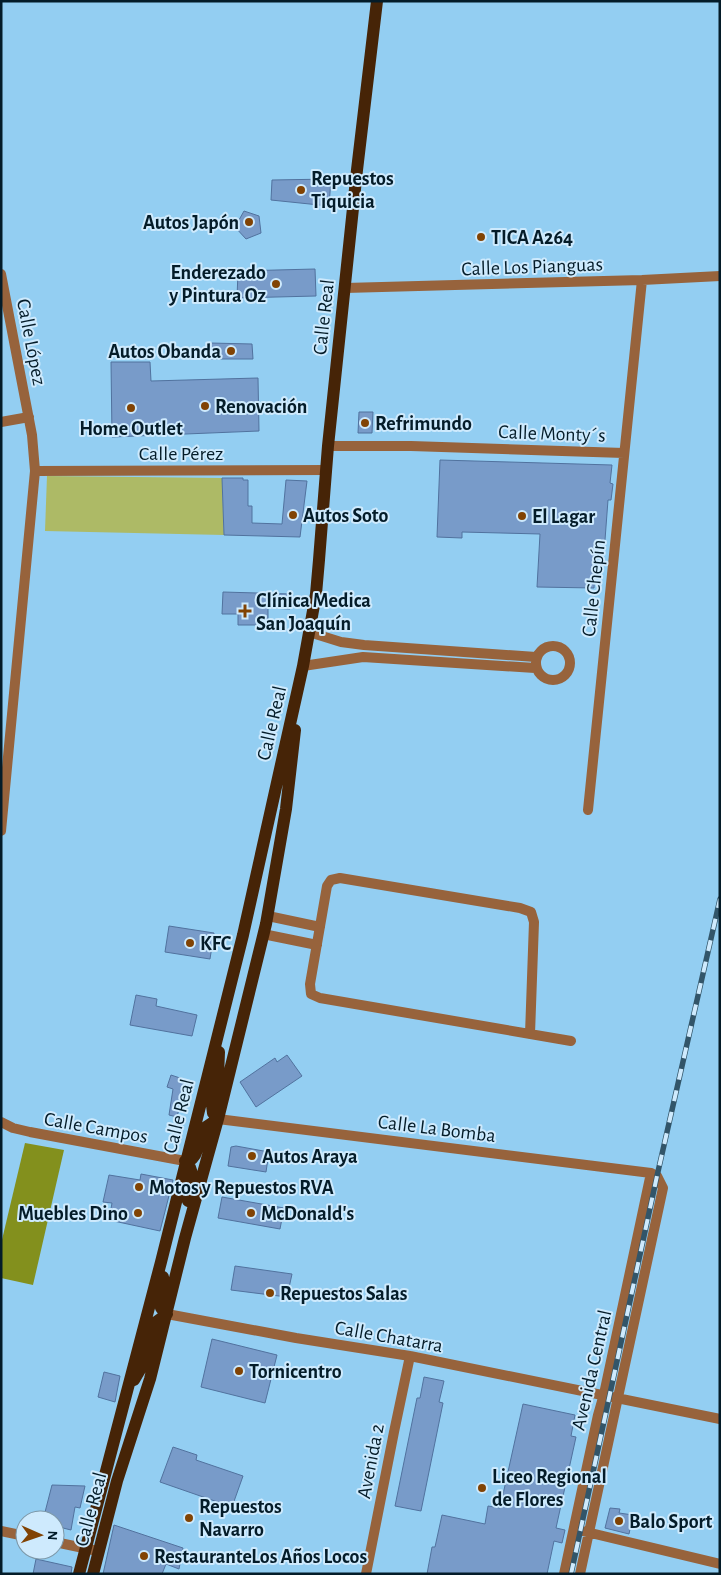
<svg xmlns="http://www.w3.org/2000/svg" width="721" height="1575" viewBox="0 0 721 1575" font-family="'Alegreya Sans',sans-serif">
  <rect width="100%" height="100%" fill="#93cef2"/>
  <path fill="#adba66" d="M47,476L222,478L224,535L45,531Z"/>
  <path fill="#83901d" d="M25,1143L64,1150L33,1285L1,1278V1244Z"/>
  <path fill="#789bc9" stroke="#51729e" d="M331,179L329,206L271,200L272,180Z
    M244,211L259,216L261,233L246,239L235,227Z
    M315,269L316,296L237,298L238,271Z
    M210,343L252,344L253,359H210Z
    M111,362H150L151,381L258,378L259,431L112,437Z
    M359,412H373L372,433H358Z
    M440,460L612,465L610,483L613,484L611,500H608L605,540L596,544L594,588L537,587L540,534L462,532V538L437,537Z
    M222,478H243V480H248V506H252V523L282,524L286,480L307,481L300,537L224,535Z
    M223,592L291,594L290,609L268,608V620L259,625H238V614H222Z
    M169,926L214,933L210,959L165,952Z
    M136,995L157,999L156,1006L197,1015L192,1036L130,1025Z
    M287,1055L302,1076L256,1107L240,1082L275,1058L277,1062Z
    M171,1075L186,1080L177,1117L169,1115L173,1089L167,1087Z
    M236,1146L269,1152L266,1172L228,1166L231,1147Z
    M141,1174L173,1180L160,1231L109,1220L112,1203L103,1202L109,1175L140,1180Z
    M222,1197L284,1208L280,1229L218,1218Z
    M235,1266L292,1274L287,1297L231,1290Z
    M212,1339L277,1355L265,1403L201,1387Z
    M104,1372L120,1376L115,1402L98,1397Z
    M424,1377L444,1381L439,1402L443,1403L421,1511L395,1506L417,1398H420Z
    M523,1404L575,1415L571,1436L576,1437L556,1528L565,1530L562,1543L554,1541L547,1574H427L432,1547H435L442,1515L485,1524L488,1506L500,1508Z
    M173,1447L197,1455L196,1460L243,1476L232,1507L160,1482Z
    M52,1485L85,1486L80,1508L75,1507L71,1530L55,1526V1520H43Z
    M610,1508L620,1509L619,1513L633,1515L629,1534L605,1528Z
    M114,1525L183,1548L179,1569L166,1564L162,1574H103Z
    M36,1559L72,1567L71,1574H33Z"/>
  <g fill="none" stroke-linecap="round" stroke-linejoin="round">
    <path stroke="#97633c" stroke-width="10" d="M1,274L32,435L35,471L1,831
      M345,288L642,280L720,276
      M1,422L29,417
      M328,446H411L624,453
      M35,471L327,470
      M309,632L341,642L364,645L536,657
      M536 663a17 17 0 1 1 34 0a17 17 0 1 1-34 0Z
      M303,666L363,657L535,668
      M588,810L642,280
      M268,916L320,927
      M263,934L317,945
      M530,1034L534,922L531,912L520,908L340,878L331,880L327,886L310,984L311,994L320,998L571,1041
      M218,1119L651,1173L657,1176L663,1188L580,1574
      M1,1122L13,1128L30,1132L185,1161
      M167,1314L296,1338L410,1356L720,1419
      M574,1529L720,1564
      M1,1531L25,1536
      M55,1542L93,1550
      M366,1574L394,1432L410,1356
      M564,1574L598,1415L604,1394L651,1173"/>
    <path stroke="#462407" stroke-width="12" d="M188,1201C190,1187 197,1171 185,1161L192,1159L195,1155L206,1127L218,1119L213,1113L212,1105L218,1077L219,1052
      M163,1277C164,1285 158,1301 161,1308C161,1309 166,1313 167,1314
      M134,1380L144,1363L154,1326L156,1322L167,1314
      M79,1574L161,1262L243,935L303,666L316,594L319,560L328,446L357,170L377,1
      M93,1574L117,1481L150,1379L185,1238L218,1119L266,924L286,809L295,730"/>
    <g stroke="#325569" stroke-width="5.5">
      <path id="rail" d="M571,1574L657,1176L720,899"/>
    </g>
    <use href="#rail" stroke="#ceeafd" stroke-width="4" stroke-dasharray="11" stroke-linecap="butt"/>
  </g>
  <g fill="#814304" stroke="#ceeafd" stroke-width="2">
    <circle cx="301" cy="190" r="5"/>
    <circle cx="249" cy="222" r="5"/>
    <circle cx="481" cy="237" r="5"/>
    <circle cx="276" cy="284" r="5"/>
    <circle cx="231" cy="351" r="5"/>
    <circle cx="205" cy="406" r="5"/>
    <circle cx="131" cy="408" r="5"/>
    <circle cx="365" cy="423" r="5"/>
    <circle cx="293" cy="515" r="5"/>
    <circle cx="522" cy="516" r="5"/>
    <path d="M242.5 603.5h5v5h5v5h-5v5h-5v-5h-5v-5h5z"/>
    <circle cx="190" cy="943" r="5"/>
    <circle cx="252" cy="1156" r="5"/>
    <circle cx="139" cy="1187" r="5"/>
    <circle cx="138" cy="1213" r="5"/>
    <circle cx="251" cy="1213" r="5"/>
    <circle cx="270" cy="1293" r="5"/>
    <circle cx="239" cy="1371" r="5"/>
    <circle cx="482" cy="1488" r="5"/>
    <circle cx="189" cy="1518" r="5"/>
    <circle cx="619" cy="1521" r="5"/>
    <circle cx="144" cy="1556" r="5"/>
  </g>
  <g text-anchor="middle" stroke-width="4" stroke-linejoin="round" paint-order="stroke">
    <g font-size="20" font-weight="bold" fill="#041c29" stroke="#ceeafd" text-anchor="start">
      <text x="311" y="185">Repuestos<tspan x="311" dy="23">Tiquicia</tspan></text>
      <text x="239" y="229" text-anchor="end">Autos Japón</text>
      <text x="491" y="244">TICA A264</text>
      <text x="266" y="279" text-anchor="end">Enderezado<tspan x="266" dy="23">y Pintura Oz</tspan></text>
      <text x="221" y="358" text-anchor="end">Autos Obanda</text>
      <text x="215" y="413">Renovación</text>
      <text x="375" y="430">Refrimundo</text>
      <text x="131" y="435" text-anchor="middle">Home Outlet</text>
      <text x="303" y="522">Autos Soto</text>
      <text x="532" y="523">El Lagar</text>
      <text x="256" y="607">Clínica Medica<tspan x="256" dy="23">San Joaquín</tspan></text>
      <text x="200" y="950">KFC</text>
      <text x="262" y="1163">Autos Araya</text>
      <text x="149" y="1194">Motos y Repuestos RVA</text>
      <text x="128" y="1220" text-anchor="end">Muebles Dino</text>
      <text x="261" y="1220">McDonald's</text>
      <text x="280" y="1300">Repuestos Salas</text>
      <text x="249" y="1378">Tornicentro</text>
      <text x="492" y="1483">Liceo Regional<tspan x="492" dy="23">de Flores</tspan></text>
      <text x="199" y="1513">Repuestos<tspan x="199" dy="23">Navarro</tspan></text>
      <text x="629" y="1528">Balo Sport</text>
      <text x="154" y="1563">RestauranteLos Años Locos</text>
    </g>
    <g font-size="20" fill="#041c29" stroke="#ceeafd">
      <text transform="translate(532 266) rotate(-2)" y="7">Calle Los Pianguas</text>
      <text transform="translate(323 317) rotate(-84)" y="7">Calle Real</text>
      <text transform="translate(32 342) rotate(79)" y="7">Calle López</text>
      <text transform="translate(552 433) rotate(2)" y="7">Calle Monty´s</text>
      <text x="181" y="460">Calle Pérez</text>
      <text transform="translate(593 588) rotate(-84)" y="7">Calle Chepín</text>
      <text transform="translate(271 723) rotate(-77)" y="7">Calle Real</text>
      <text transform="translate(178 1116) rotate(-76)" y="7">Calle Real</text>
      <text transform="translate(96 1127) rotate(10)" y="7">Calle Campos</text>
      <text transform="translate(437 1128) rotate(7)" y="7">Calle La Bomba</text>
      <text transform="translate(389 1336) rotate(10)" y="7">Calle Chatarra</text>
      <text transform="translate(591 1370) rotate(-77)" y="7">Avenida Central</text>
      <text transform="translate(370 1461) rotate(-79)" y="7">Avenida 2</text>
      <text transform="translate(90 1509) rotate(-75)" y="7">Calle Real</text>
    </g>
  </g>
  <rect width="721" height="1575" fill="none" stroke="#041c29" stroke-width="5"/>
  <g transform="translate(40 1535) rotate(92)"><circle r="24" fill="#ceeafd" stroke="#7d98a8"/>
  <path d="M0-4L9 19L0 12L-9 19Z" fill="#814304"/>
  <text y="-8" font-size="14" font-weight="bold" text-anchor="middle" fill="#041c29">N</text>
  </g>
</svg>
